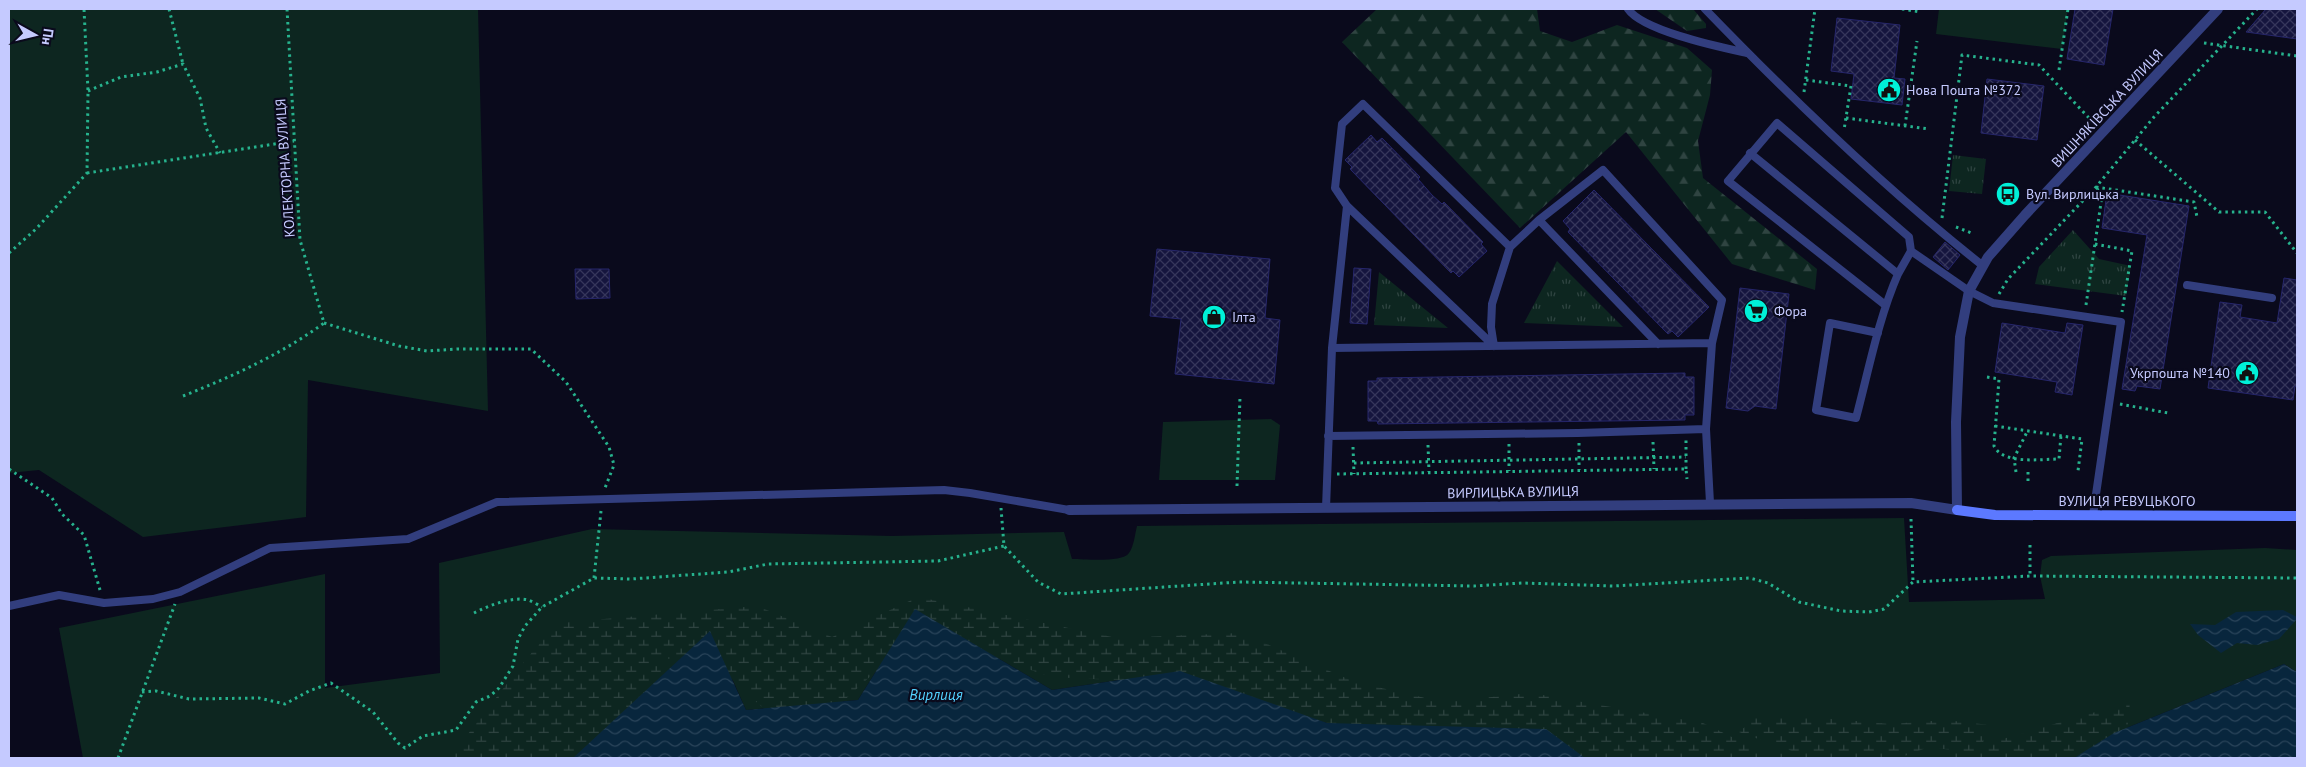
<svg xmlns="http://www.w3.org/2000/svg" width="2306" height="767" viewBox="0 0 2306 767" font-family="'PT Sans',sans-serif">
  <defs>
    <pattern id="forest-firs" width="22" height="20" patternUnits="userSpaceOnUse" patternTransform="scale(1.25)"><rect width="22" height="20" fill="#0d2620"/><path d="M5 1l3.5 6h-7zM16 11l3.5 6h-7z" fill="#2f4441"/></pattern>
    <pattern id="wetland-marsh" width="20" height="14" patternUnits="userSpaceOnUse" patternTransform="scale(1.25)"><rect width="20" height="14" fill="#0d2620"/><path d="M1 5h8M5 5V1M11 12h8M15 12V8" fill="none" stroke="#2f4441"/></pattern>
    <pattern id="park-tufts" width="24" height="20" patternUnits="userSpaceOnUse" patternTransform="scale(1.25)"><rect width="24" height="20" fill="#0d2620"/><path d="M3 7l-1-3M5 7V3M7 7l1-3M15 17l-1-3M17 17v-4M19 17l1-3" fill="none" stroke="#2f4441"/></pattern>
    <pattern id="water-waves" width="16" height="10" patternUnits="userSpaceOnUse" patternTransform="scale(1.25)"><rect width="16" height="10" fill="#08263d"/><path d="M0 5q4-4 8 0t8 0" fill="none" stroke="#2a445a"/></pattern>
    <pattern id="building-cross-hatch" width="8" height="8" patternUnits="userSpaceOnUse" patternTransform="scale(1.25)"><rect width="8" height="8" fill="#15153e"/><path d="M0 0l8 8M0 8l8-8" fill="none" stroke="#36365b"/></pattern>
  </defs>
  <rect width="100%" height="100%" fill="#0a0a1c"/>
  <path fill="#0d2620" d="M9,9H478L488,411L308,380L306,517L143,537L39,470L9,473Z
    M1939,9H2068L2062,49L1936,34Z
    M1271,419L1280,425L1275,480H1159L1163,422Z
    M1904,518L1909,602L2045,599L2040,576L2042,560L2051,556L2265,548L2297,550V672L2284,664L2114,733L2074,758H1585L1180,671L1052,690L915,609L858,700L746,710L711,631L573,758H83L59,628L325,574V688L440,673L439,563L592,529L892,536L1064,532L1072,559C1085,559 1122,563 1129,553C1134,546 1135,534 1137,526Z"/>
  <path fill="url(#forest-firs)" d="M1377,9H1537L1540,31L1572,42L1617,25L1687,48L1712,70L1710,95L1698,141L1703,178L1817,269L1815,290L1732,264L1626,132L1520,228L1342,42Z
    M1655,9H1693L1706,24V28L1687,31Z"/>
  <path fill="url(#wetland-marsh)" d="M918,597L1117,638L1241,633L1355,682L1443,702L1531,693L1703,723L1765,753L1800,754L1739,732L1756,717H1810L1890,724L1945,720L1990,725L1982,745L2130,702L2126,742L2098,758H1933L1959,751L1929,747L1899,758H1564L1327,723L1179,683L1050,677L921,630L827,716L776,720L708,657L660,659L663,718L619,758H443L458,747L519,668L557,623L757,606L832,637Z"/>
  <path fill="url(#park-tufts)" d="M1953,155L1986,159L1982,194L1949,191Z
    M2073,230L2099,259L2131,266L2126,296L2035,284L2039,267Z
    M1557,261L1623,327L1524,323Z
    M1379,272L1448,328L1374,325Z"/>
  <path fill="url(#water-waves)" d="M915,609L1052,690L1180,671L1327,723L1546,729L1585,758H573L710,631L746,710L858,700Z
    M2283,610L2297,617V619L2279,639L2257,645L2237,643L2221,653L2198,635L2190,624L2215,625L2236,612Z
    M2284,664L2297,672V758H2074L2114,733Z"/>
  <path fill="url(#building-cross-hatch)" stroke="#26266b" d="M2075,9H2113L2104,65L2067,59Z
    M2266,9H2297V39L2246,32Z
    M1837,18L1900,25L1894,78L1905,79L1902,105L1851,99L1854,74L1831,71Z
    M1987,79L2044,86L2037,140L1981,133Z
    M1371,135L1377,142L1382,138L1420,177L1418,179L1432,195L1442,204L1444,202L1483,242L1481,244L1487,251L1459,277L1453,271L1451,273L1350,169L1352,167L1345,160Z
    M1594,190L1709,307L1678,337L1672,331L1668,334L1568,232L1570,229L1563,221Z
    M2107,193L2189,206L2160,389L2137,386L2135,391L2122,389L2147,235L2102,228Z
    M1945,242L1960,255L1948,270L1933,257Z
    M1157,249L1270,259L1265,318L1280,320L1274,384L1175,374L1181,319L1150,316Z
    M1354,268L1371,269L1367,324L1350,323Z
    M575,269H609L610,298L576,299Z
    M2284,278L2297,280V387L2295,386L2293,400L2208,388L2220,302L2242,305L2240,317L2277,323Z
    M1740,288L1789,294L1776,409L1755,406L1748,411L1726,408Z
    M2002,323L2065,333L2067,323L2083,325L2072,395L2055,392L2057,382L1995,372Z
    M1685,373V377H1694V415H1685V420L1378,424L1377,421H1368V381H1377V378Z"/>
  <g fill="none" stroke-linecap="round" stroke-linejoin="round">
    <path stroke="#26b28d" stroke-width="3" stroke-dasharray="2.5 4" stroke-linecap="butt" d="M169,9L183,64
      M287,9L300,240L324,323
      M1902,9L1921,12
      M2204,43L2297,56
      M2059,70L2068,9
      M1806,80L1851,86L1844,130
      M88,91L121,77L157,72L183,64L200,98L206,128L220,153
      M1804,92L1815,9
      M1846,118L1929,129
      M1905,126L1917,41
      M2135,140L2219,212H2265L2297,253
      M87,173L294,141
      M2096,187L2194,202L2197,217
      M1942,218L1962,55L2039,65L2089,118
      M1956,227L1974,234
      M2095,244L2132,251L2122,312
      M9,253L36,229L87,173L88,91L84,9
      M1999,294L2008,279L2096,187L2154,117L2257,9
      M2086,305L2102,196L2096,187
      M324,323L399,346L427,351L457,349H531L566,382L609,447L614,465L605,488
      M1987,377L1999,379L1994,446C2003,465 2041,459 2059,459L2061,435
      M183,396C233,376 280,355 324,323
      M2120,404L2168,413
      M1995,426L2082,439L2078,471
      M1653,442L1654,469
      M1579,443V470
      M1509,444V471
      M1428,445L1429,472
      M1353,447L1354,474
      M1354,463L1686,457
      M9,469L52,498L62,514L84,535L100,590
      M1686,469V439
      M2016,472L2014,458L2028,430
      M2028,472V485
      M1337,474L1686,469L1687,479
      M1237,486L1240,397
      M1001,508L1004,546L1038,582L1061,594L1239,582L1474,586L1522,583L1613,586L1750,578L1768,583L1799,602L1841,611L1869,612L1884,609L1913,582L2030,576L2297,578
      M1911,519L1913,582
      M2030,545V576
      M594,578L601,511
      M474,613C488,606 512,596 528,600C532,601 538,605 542,607
      M142,692L156,691L189,699L259,698L285,704L309,691L331,683L373,712L398,743L405,748L423,736L456,730L476,702L490,696L499,688L513,666L518,639L525,626L542,607L594,578L631,579L728,572L768,564L938,561L1004,546
      M118,758L175,604"/>
    <path stroke="#323e7e" stroke-width="8" d="M1628,9C1643,31 1720,47 1747,53
      M1705,9C1792,99 1884,188 1982,265
      M1750,153L1898,274L1911,251L1969,291L1993,303L2121,322L2093,515
      M1347,206L1494,346
      M1539,220L1603,170L1722,300L1712,343
      M1510,247L1539,220L1658,344
      M2187,285L2272,298
      M1884,304L1728,181L1777,123L1909,237L1911,251
      M1878,333L1830,323L1816,410L1856,418C1869,369 1878,320 1898,274
      M1332,348L1712,343L1706,429L1710,503
      M1328,436L1578,433L1706,429
      M1326,508L1332,348L1347,206L1335,188L1342,124L1363,104L1510,247L1492,304L1491,327L1494,346
      M9,606L59,595L104,603L153,599L180,592L270,548L408,539L497,502L944,490L970,493L1069,510"/>
    <path stroke="#323e7e" stroke-width="10" d="M1069,510L1911,503L1957,510L1956,422L1960,337L1969,291L1988,257L2025,215L2218,9"/>
    <path stroke="#5c79ff" stroke-width="10" d="M1957,510L1995,515L2297,516"/>
  </g>
  <defs>
    <g id="civic-disc" transform="scale(1.25)"><circle r="9.5" fill="#00f0d8" stroke="#0a0a1c"/><path d="M-.6-6.5H3V-4.5H.6V-3L4-1V1h2V6H-6V1h2V-1L-.6-3ZM-1.2 2.5V6h2.4V2.5Z" fill="#111"/></g>
    <g id="bus-disc" transform="scale(1.25)"><circle r="9.5" fill="#00f0d8" stroke="#0a0a1c"/><path d="M-5-6H5V4H4V6H2V4H-2V6H-4V4H-5ZM-3.5-4V0h7V-4ZM-3.5 1.2v1.5H-2V1.2ZM2 1.2v1.5H3.5V1.2Z" fill="#111"/></g>
    <g id="supermarket-disc" transform="scale(1.25)"><circle r="9.5" fill="#00f0d8" stroke="#0a0a1c"/><path d="M-6-5.5h2.5l.6 2H6L4.5 2H-2.5L-4.4-4H-6ZM-1.5 3.2a1.3 1.3 0 1 0 .1 0ZM3 3.2a1.3 1.3 0 1 0 .1 0Z" fill="#111"/></g>
    <g id="shop-disc" transform="scale(1.25)"><circle r="9.5" fill="#00f0d8" stroke="#0a0a1c"/><path d="M-5-2.5h2.3a2.7 3.5 0 0 1 5.4 0H5L5.5 6h-11ZM-1.5-2.5h3a1.5 2.3 0 0 0-3 0Z" fill="#111"/></g>
  </defs>
  <g fill-rule="evenodd">
    <use href="#civic-disc" x="1889" y="90"/>
    <use href="#bus-disc" x="2008" y="194"/>
    <use href="#supermarket-disc" x="1756" y="311"/>
    <use href="#shop-disc" x="1214" y="317"/>
    <use href="#civic-disc" x="2247" y="373"/>
  </g>
  <g text-anchor="middle" stroke-width="4.5" stroke-linejoin="round" paint-order="stroke">
    <g font-size="14" fill="#c5caff" stroke="#0a0a1c" text-anchor="start">
      <text x="1906" y="95">Нова Пошта №372</text>
      <text x="2026" y="199">Вул. Вирлицька</text>
      <text x="1774" y="316">Фора</text>
      <text x="1232" y="322">Ілта</text>
      <text x="2230" y="378" text-anchor="end">Укрпошта №140</text>
    </g>
    <g font-size="14" fill="#c5caff" stroke="#0a0a1c">
      <text transform="translate(2107 108) rotate(-47)" y="5">ВИШНЯКІВСЬКА ВУЛИЦЯ</text>
      <text transform="translate(285 168) rotate(-94)" y="5">КОЛЕКТОРНА ВУЛИЦЯ</text>
      <text transform="translate(1513 492) rotate(-1)" y="5">ВИРЛИЦЬКА ВУЛИЦЯ</text>
      <text x="2127" y="506">ВУЛИЦЯ РЕВУЦЬКОГО</text>
    </g>
    <g font-size="15" font-style="italic" fill="#53d2ff" stroke="#0a0a1c">
      <text x="936" y="700">Вирлиця</text>
    </g>
  </g>
  <rect width="2306" height="767" fill="none" stroke="#c5caff" stroke-width="20"/>
  <g transform="translate(35 35) rotate(98)" stroke="#0a0a1c" stroke-width="4" paint-order="stroke">
  <path d="M0-4L9 19L0 12L-9 19Z" fill="#c5caff"/>
  <text y="-8" font-size="14" font-weight="bold" text-anchor="middle" fill="#c5caff">Пн</text>
  </g>
</svg>
